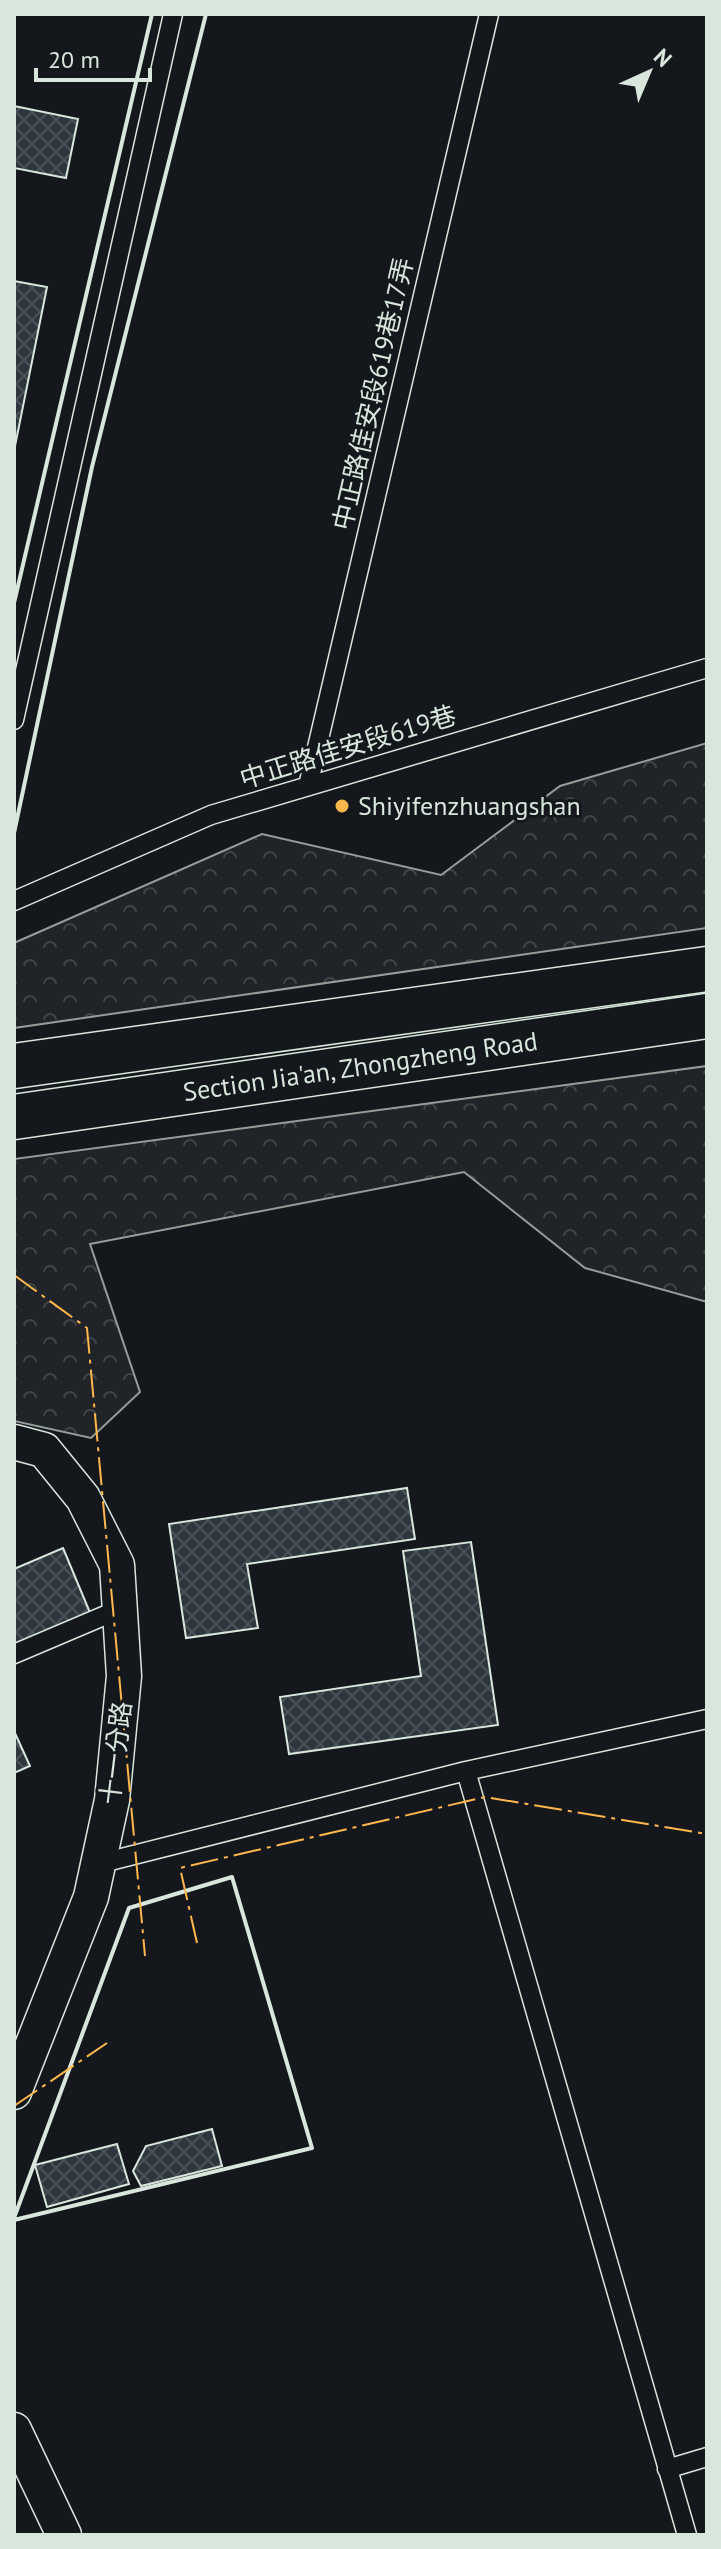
<svg xmlns="http://www.w3.org/2000/svg" width="721" height="2549" viewBox="0 0 721 2549" font-family="'PT Sans','Noto Sans TC',sans-serif">
  <defs>
    <pattern id="forest-crowns" width="20" height="18" patternUnits="userSpaceOnUse" patternTransform="scale(2)"><rect width="20" height="18" fill="#202428"/><path d="M2 6a3 3 0 1 1 6 0M12 15a3 3 0 1 1 6 0" fill="none" stroke="#404447"/></pattern>
    <pattern id="building-cross-hatch" width="8" height="8" patternUnits="userSpaceOnUse" patternTransform="scale(2)"><rect width="8" height="8" fill="#2c363c"/><path d="M0 0l8 8M0 8l8-8" fill="none" stroke="#4a5358"/></pattern>
  </defs>
  <rect width="100%" height="100%" fill="#14181c"/>
  <path fill="url(#forest-crowns)" stroke="#939e99" stroke-width="2" d="M707,743V928L14,1028V943L262,834L441,875L560,786Z
    M707,1066V1302L585,1268L464,1172L90,1244L140,1392L91,1438L14,1421V1159Z"/>
  <path fill="url(#building-cross-hatch)" stroke="#d8e6dc" stroke-width="2" d="M14,106L78,119L66,178L14,168Z
    M14,281L47,287L14,451Z
    M407,1488L415,1539L247,1564L258,1628L186,1638L169,1524Z
    M471,1542L498,1725L289,1754L280,1697L421,1676L403,1551Z
    M63,1548L91,1615L14,1647V1569Z
    M14,1731L30,1766L14,1773Z
    M212,2129L222,2166L141,2186L133,2171L146,2146Z
    M117,2144L129,2184L47,2207L35,2165Z"/>
  <g fill="none" stroke-linecap="round" stroke-linejoin="round">
    <g stroke="#d8e6dc" stroke-width="21">
      <path id="lane" d="M14,720L173,14
        M308,786L489,14
        M14,901L211,815L707,668
        M14,1654L120,1609
        M466,1771L687,2535
        M98,1864L466,1771L707,1719
        M667,2469L707,2457"/>
    </g>
    <g stroke="#d8e6dc" stroke-width="37">
      <path id="street" d="M14,1442L44,1450L83,1498L117,1565L124,1676L112,1800L91,1897L14,2092
        M14,2430L64,2535"/>
    </g>
    <g stroke="#d8e6dc" stroke-width="47">
      <g id="secondary">
        <path d="M14,1066L707,969"/>
        <path id="s1" d="M14,1117L707,1016"/>
      </g>
    </g>
    <use href="#lane" stroke="#14181c" stroke-width="18"/>
    <use href="#street" stroke="#14181c" stroke-width="34"/>
    <use href="#secondary" stroke="#14181c" stroke-width="44"/>
    <path stroke="#d8e6dc" stroke-width="4" d="M14,603L152,14
      M14,833L92,467L206,14
      M14,2218L129,1908L232,1877L312,2148L14,2220"/>
    <path stroke="#ffb74d" stroke-width="2" stroke-dasharray="28 6 4 6" stroke-linecap="butt" d="M14,1275L87,1328L145,1956
      M197,1943L180,1868L485,1797L707,1834
      M14,2106L107,2043"/>
  </g>
  <circle fill="#ffb74d" stroke="#14181c" stroke-width="3" cx="342" cy="806" r="8"/>
  <g text-anchor="middle" stroke-width="6" stroke-linejoin="round" paint-order="stroke">
    <g font-size="26" fill="#d8e6dc" stroke="#14181c">
      <text transform="translate(373 394) rotate(-77)" y="9">中正路佳安段619巷17弄</text>
      <text transform="translate(348 747) rotate(-17)" y="9">中正路佳安段619巷</text>
      <text dy="9" stroke="none"><textPath href="#s1" startOffset="350">Section Jia'an, Zhongzheng Road</textPath></text>
      <text transform="translate(116 1753) rotate(-83)" y="9">十一分路</text>
    </g>
    <g font-size="26" fill="#d8e6dc" stroke="#14181c" text-anchor="start">
      <text x="358" y="815">Shiyifenzhuangshan</text>
    </g>
  </g>
  <rect width="721" height="2549" fill="none" stroke="#d8e6dc" stroke-width="32"/>
  <g transform="translate(649 72) rotate(44)" stroke="#14181c" stroke-width="6" paint-order="stroke">
  <path d="M0-6L14 30L0 20L-14 30Z" fill="#d8e6dc"/>
  <text y="-12" font-size="22" font-weight="bold" text-anchor="middle" fill="#d8e6dc">N</text>
  </g>
  <path d="M36 68v12h114v-12" fill="none" stroke="#d8e6dc" stroke-width="4"/>
  <text x="48" y="68" font-size="24" fill="#d8e6dc" stroke="#14181c" stroke-width="6" paint-order="stroke">20 m</text>
</svg>
